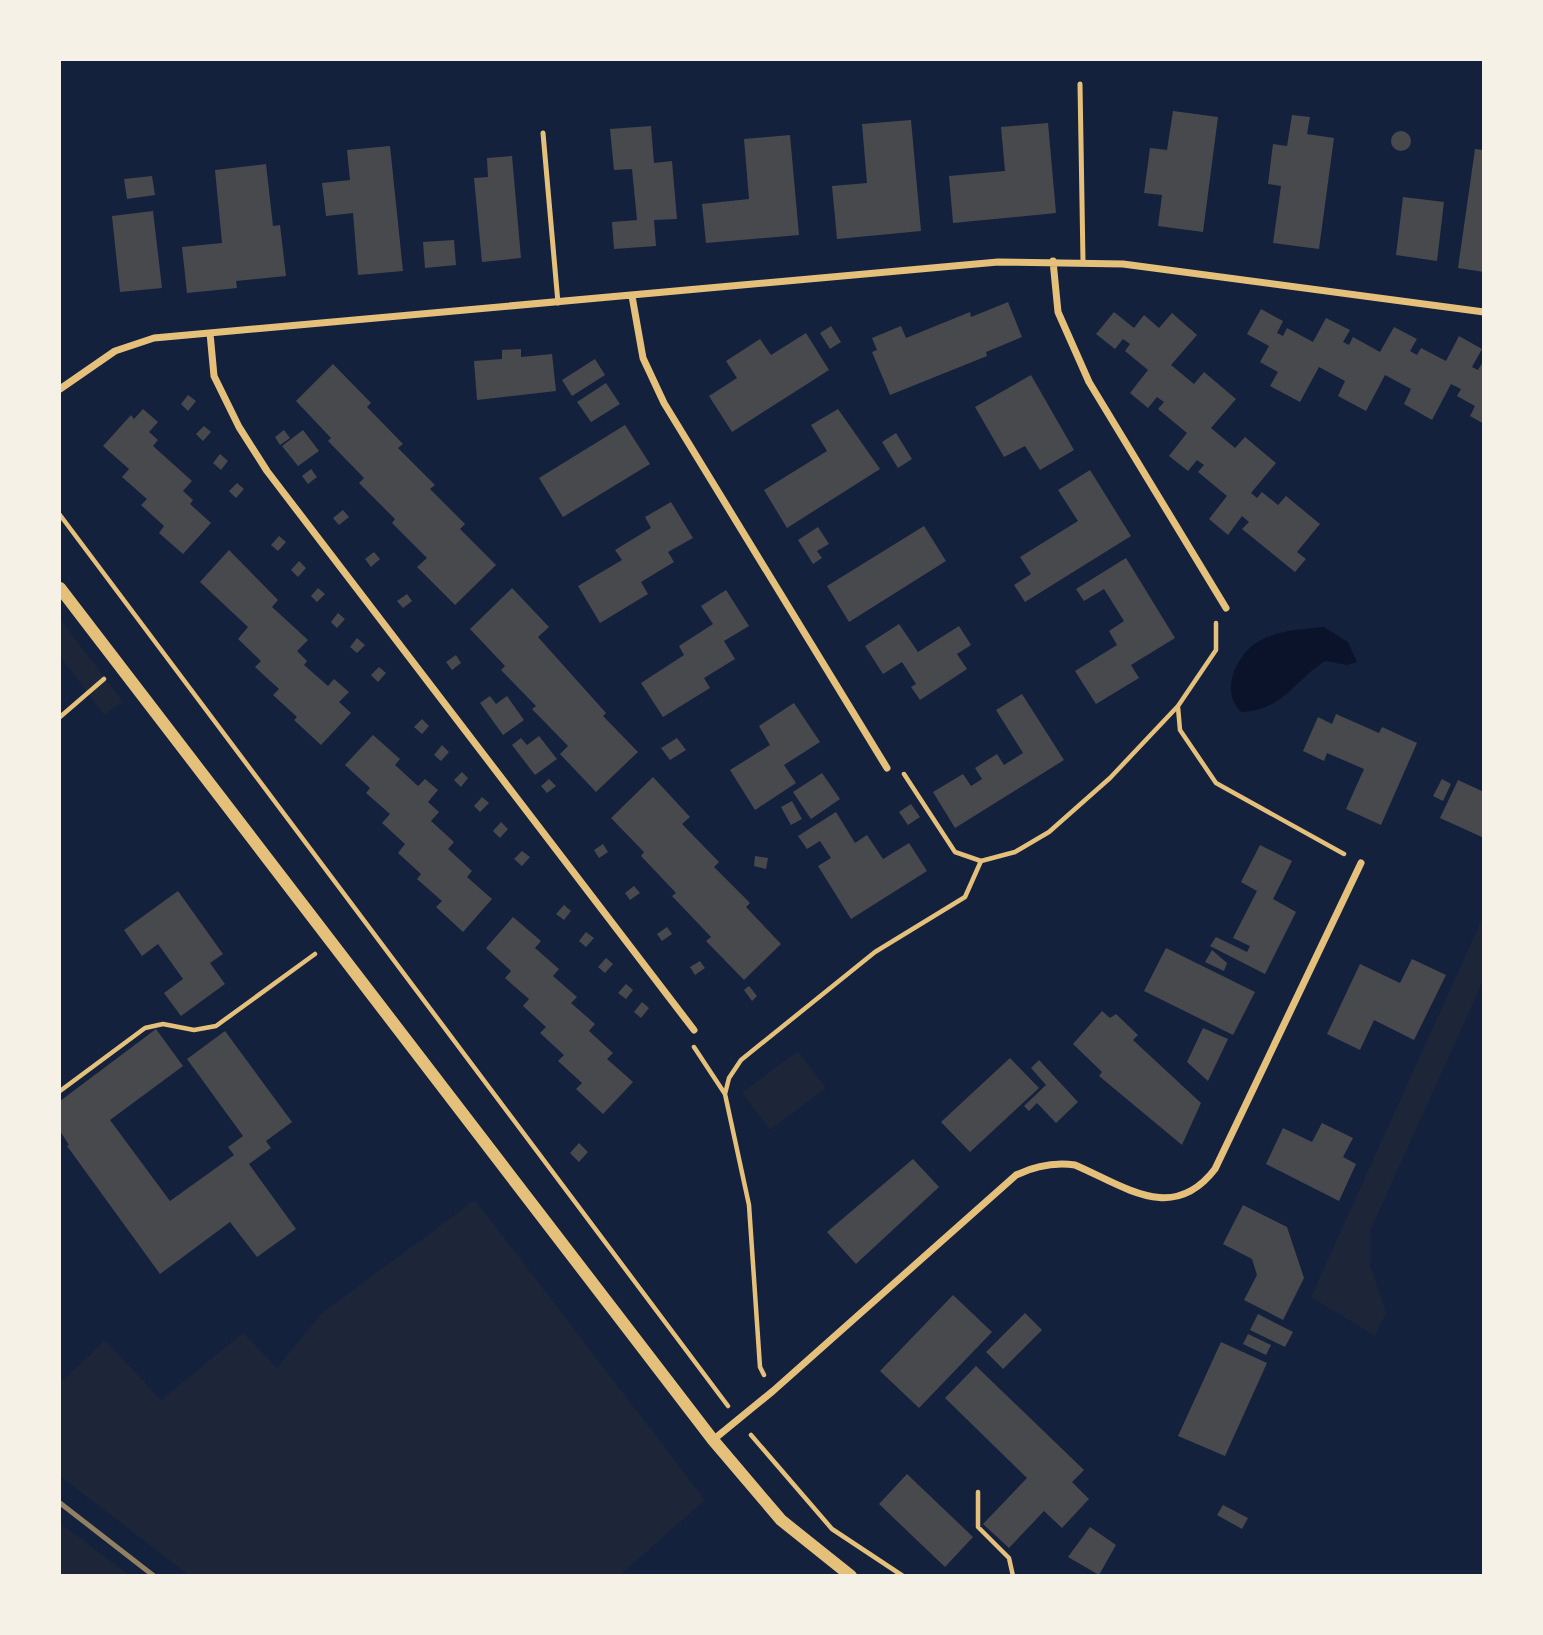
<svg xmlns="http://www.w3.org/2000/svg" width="1543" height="1635" viewBox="0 0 1543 1635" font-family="'Libre Baskerville',serif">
  <rect width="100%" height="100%" fill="#14213d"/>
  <path fill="#1d2539" d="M60,619L123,702L104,715L60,656Z
    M1483,917V981L1370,1231V1265L1386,1313L1375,1336L1311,1297Z
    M798,1051L826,1088L770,1130L742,1093Z
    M475,1200L705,1500L620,1575H189L60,1476V1383L105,1340L161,1400L243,1333L277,1368L321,1314Z
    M60,1523L129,1575H60Z"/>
  <path fill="#0b132b" d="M1324,627L1348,642L1357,662L1347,665L1325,661C1294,681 1283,710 1242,712C1218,693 1237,652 1261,640C1280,630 1303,629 1324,627Z"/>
  <path fill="#48494c" d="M1173,111L1218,117L1203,232L1158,226L1162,195L1144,193L1150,148L1167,150Z
    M1292,115L1310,117L1307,134L1334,138L1319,249L1273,243L1281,186L1268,184L1273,144L1287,146Z
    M911,120L921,231L837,239L832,186L867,183L862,124Z
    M1048,123L1056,213L953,223L949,176L1005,171L1001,127Z
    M651,126L654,163L672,161L677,219L654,220L656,246L614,249L612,222L637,220L632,169L614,170L610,129Z
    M1391 141a10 10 0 1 1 20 0a10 10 0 1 1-20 0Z
    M790,135L799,235L706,243L702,204L749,199L744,139Z
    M390,146L403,271L358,275L353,213L326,216L322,183L350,180L347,150Z
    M1475,149L1484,150V272L1458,268Z
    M512,156L521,258L482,262L474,178L488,177L487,158Z
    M266,164L273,226L280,225L286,276L236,281L237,288L187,293L182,247L222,243L215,170Z
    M152,176L155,195L127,199L124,179Z
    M1403,197L1444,202L1437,261L1396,255Z
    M153,211L162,288L120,292L112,216Z
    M454,240L456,265L425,268L423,242Z
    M1008,302L1022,337L986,352L987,356L890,395L872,352L877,350L872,338L901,326L906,338L970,312L971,317Z
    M1261,309L1283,321L1277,333L1283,336L1287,328L1313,342L1326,318L1350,330L1343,342L1349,345L1353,337L1380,352L1394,327L1417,339L1410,351L1417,355L1421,348L1446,361L1459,336L1482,349L1472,367L1478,370L1484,360V424L1470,416L1475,406L1457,396L1461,389L1451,384L1432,420L1404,404L1411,389L1385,375L1366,411L1338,396L1345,381L1319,367L1300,402L1270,386L1278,372L1260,362L1269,346L1247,334Z
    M1114,312L1134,328L1144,315L1159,328L1172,313L1197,335L1171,365L1194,384L1204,372L1236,399L1211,428L1235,448L1245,437L1276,463L1251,493L1257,498L1262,492L1278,505L1286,496L1320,524L1297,552L1306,559L1295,572L1242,529L1249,522L1242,516L1228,535L1209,519L1227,496L1198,472L1204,465L1197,460L1188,471L1169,456L1187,433L1158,409L1164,402L1157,397L1148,408L1130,393L1148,370L1125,351L1130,344L1123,339L1115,349L1096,334Z
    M831,326L841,342L830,349L820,333Z
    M806,333L829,370L732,432L709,396L737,378L726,361L760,339L771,355Z
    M521,349V357L552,354L556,391L477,400L474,361L502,359V350Z
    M595,359L605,375L572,396L562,380Z
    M333,364L371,403L367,407L403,444L398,448L435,485L430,489L465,524L460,529L496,565L455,605L417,567L427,558L392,523L395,519L359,483L364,478L328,441L331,438L296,401Z
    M1031,375L1074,450L1040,470L1025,446L1004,457L975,407Z
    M606,383L620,404L591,422L577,402Z
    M188,395L196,401L188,411L181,404Z
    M143,409L158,422L149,432L158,440L153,446L192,481L183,491L193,500L190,504L211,523L183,554L159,533L164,526L141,505L147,499L122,477L129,469L103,446L131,415L134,419Z
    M838,409L880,469L787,528L764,490L827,451L811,425Z
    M625,425L650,464L563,517L539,478Z
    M204,426L211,432L203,441L196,434Z
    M284,430L290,438L280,445L275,437Z
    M303,430L319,451L298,466L282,446Z
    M896,433L912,459L898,468L882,442Z
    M220,454L228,461L221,470L213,463Z
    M311,469L317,477L308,484L302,476Z
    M1090,470L1131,536L1025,602L1014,585L1031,574L1020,557L1078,521L1058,490Z
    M237,483L244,489L236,498L229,491Z
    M671,502L693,538L668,552L674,562L641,582L648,594L600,623L578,586L622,560L615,550L651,528L645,517Z
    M343,510L349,517L339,525L333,518Z
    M924,526L946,561L849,622L827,586Z
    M818,527L829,544L817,551L822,558L813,564L798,540Z
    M279,536L286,542L278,551L271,545Z
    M229,550L278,600L272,607L308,640L297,651L307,661L304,665L328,686L334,679L349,692L339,702L351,713L321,745L294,720L297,717L273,695L279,689L255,667L261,661L238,639L248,627L200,582Z
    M374,552L380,559L371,567L365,559Z
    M1126,558L1175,638L1131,665L1139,678L1096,704L1075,671L1117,645L1109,631L1124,621L1104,589L1084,601L1076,589Z
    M299,561L306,568L298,577L291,570Z
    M318,588L325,594L317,602L311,596Z
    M512,588L549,627L538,637L606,713L603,716L638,752L596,792L560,754L568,746L532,709L536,706L501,670L505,666L470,629Z
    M726,590L749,626L724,641L735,659L704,678L710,688L663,717L641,683L684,655L679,646L713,624L701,606Z
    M407,594L412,601L403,608L397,601Z
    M338,613L345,619L337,628L331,622Z
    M899,624L918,652L959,626L971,645L957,654L967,669L920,700L911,687L916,684L902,662L883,674L865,646Z
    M357,638L365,645L357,653L350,647Z
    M456,655L461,663L452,670L446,662Z
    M379,667L386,673L378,682L371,675Z
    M1022,694L1064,760L955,828L933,792L963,774L971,786L982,779L975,768L997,754L1004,765L1023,753L996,710Z
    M490,696L496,704L507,696L524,720L503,735L480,703Z
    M794,703L820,742L784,765L796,783L755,810L730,770L770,745L759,726Z
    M1336,714L1379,733L1382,727L1417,743L1381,825L1346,809L1364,769L1327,753L1324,761L1303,751L1318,717L1332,724Z
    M422,719L429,726L422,734L414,727Z
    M373,735L400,759L395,765L418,786L425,779L438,790L428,802L439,812L431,821L454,842L448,849L472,871L467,877L492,899L463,932L436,907L442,901L417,879L421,874L398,853L405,844L382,823L390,814L366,793L370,788L345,765Z
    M539,736L557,759L535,775L512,745L521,738L527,745Z
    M677,738L686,750L670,760L661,748Z
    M442,745L449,752L441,761L434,755Z
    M462,772L468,778L461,787L454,780Z
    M822,773L840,799L811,819L793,792Z
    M653,777L690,817L682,824L719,862L714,867L750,903L746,907L781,944L744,980L706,941L711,937L672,896L676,893L641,856L644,852L611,818Z
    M549,779L556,786L547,793L541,786Z
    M1442,779L1451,784L1443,801L1433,796Z
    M1458,780L1484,792V838L1440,818Z
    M482,797L489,803L480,812L474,806Z
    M792,801L802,819L791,825L781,807Z
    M911,804L920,817L908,825L899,812Z
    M836,812L855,843L867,835L883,859L909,843L927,871L851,919L818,866L831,858L820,841L807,849L798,836Z
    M501,822L508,829L500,838L493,831Z
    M603,844L608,852L599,858L594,850Z
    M1260,845L1292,861L1273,899L1296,912L1265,974L1210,946L1216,937L1247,952L1250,946L1233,938L1257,891L1241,882Z
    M522,851L530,857L522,866L514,859Z
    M755,856L768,858L766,869L754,866Z
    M634,886L640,893L630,900L625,893Z
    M178,891L223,954L210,963L225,984L181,1016L164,993L183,979L158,944L142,956L124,930Z
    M564,905L571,911L564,920L556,914Z
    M513,917L541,941L535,948L559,969L553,976L577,997L571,1003L595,1024L589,1031L613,1053L607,1059L633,1082L603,1114L576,1089L582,1083L558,1061L564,1055L540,1033L546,1027L523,1006L529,999L505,978L511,971L486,948Z
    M667,927L672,934L662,941L657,934Z
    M586,932L594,938L586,947L579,941Z
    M1166,948L1255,992L1233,1035L1144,991Z
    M1212,950L1227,963L1224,971L1205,962Z
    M606,958L613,964L605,973L598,967Z
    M1412,959L1446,975L1414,1040L1374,1020L1360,1050L1327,1034L1360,964L1400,983Z
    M700,961L705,968L695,975L690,967Z
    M626,984L633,990L626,999L618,993Z
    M749,986L757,996L752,1001L744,990Z
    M642,1002L649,1008L641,1018L634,1012Z
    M1102,1011L1110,1018L1116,1014L1138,1035L1133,1040L1201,1103L1182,1145L1099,1076L1102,1072L1073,1044Z
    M1203,1028L1228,1039L1208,1081L1187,1062Z
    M156,1029L183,1066L110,1120L170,1201L234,1155L228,1147L243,1136L187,1059L225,1031L292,1122L266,1141L271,1148L249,1164L296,1229L257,1257L230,1222L160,1274L67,1146L69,1145L60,1131V1101Z
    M1010,1058L1039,1088L970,1152L941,1122Z
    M1039,1060L1078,1102L1056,1123L1037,1103L1029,1111L1024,1106L1046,1085L1031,1068Z
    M1322,1123L1353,1138L1343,1157L1356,1164L1339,1201L1266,1164L1283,1128L1312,1142Z
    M579,1143L588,1152L579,1162L570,1153Z
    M913,1159L939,1187L856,1264L827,1232Z
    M1243,1205L1287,1227L1304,1278L1283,1320L1244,1300L1257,1275L1252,1259L1223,1244Z
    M953,1295L992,1332L919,1408L880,1371Z
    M1025,1313L1042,1330L1003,1369L986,1352Z
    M1258,1314L1293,1332L1285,1347L1250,1330Z
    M1248,1334L1271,1345L1266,1355L1243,1344Z
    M1221,1342L1267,1363L1225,1456L1178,1436Z
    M976,1366L1084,1470L1072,1482L1089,1499L1062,1528L1044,1511L1009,1548L983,1524L1027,1478L945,1398Z
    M907,1474L973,1537L945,1567L879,1504Z
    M1223,1505L1248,1518L1242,1529L1217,1515Z
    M1090,1527L1116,1545L1099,1575L1068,1557Z"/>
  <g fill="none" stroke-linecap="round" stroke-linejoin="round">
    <path stroke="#e5c07b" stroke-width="4.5" d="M60,515L728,1406
      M1178,707L1180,730L1216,783L1344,854
      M60,717L104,679
      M904,774L955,852L981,861L1015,852L1049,832L1110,778L1178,706L1216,650V623
      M694,1047L725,1094L749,1205L760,1367L764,1375
      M60,1091L145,1028L163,1024L194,1030L216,1026L315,954
      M725,1094L729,1078L741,1060L875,952L965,897L981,861
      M751,1435L832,1529L903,1576
      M978,1492V1527L1009,1558L1013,1576"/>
    <path stroke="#e5c07b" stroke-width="5" d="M1080,84L1083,261
      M543,133L558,303"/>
    <path stroke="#e5c07b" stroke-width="7" d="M1053,261L1058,312L1089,382L1226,608
      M632,296L643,358L664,403L887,768
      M210,333L214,376L239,427L267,471L694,1030
      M60,389L115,351L154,338L998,262L1123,264L1484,312
      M713,1440L773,1391L1016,1175C1035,1166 1054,1162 1075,1165C1126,1187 1173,1224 1215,1169L1361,863"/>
    <path stroke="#e5c07b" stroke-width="12" d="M60,588L713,1440L781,1520L851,1576"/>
    <path stroke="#918062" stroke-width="5" d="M60,1503L154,1576"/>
  </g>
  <rect width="1543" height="1635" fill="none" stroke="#f6f1e7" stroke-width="122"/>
</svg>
